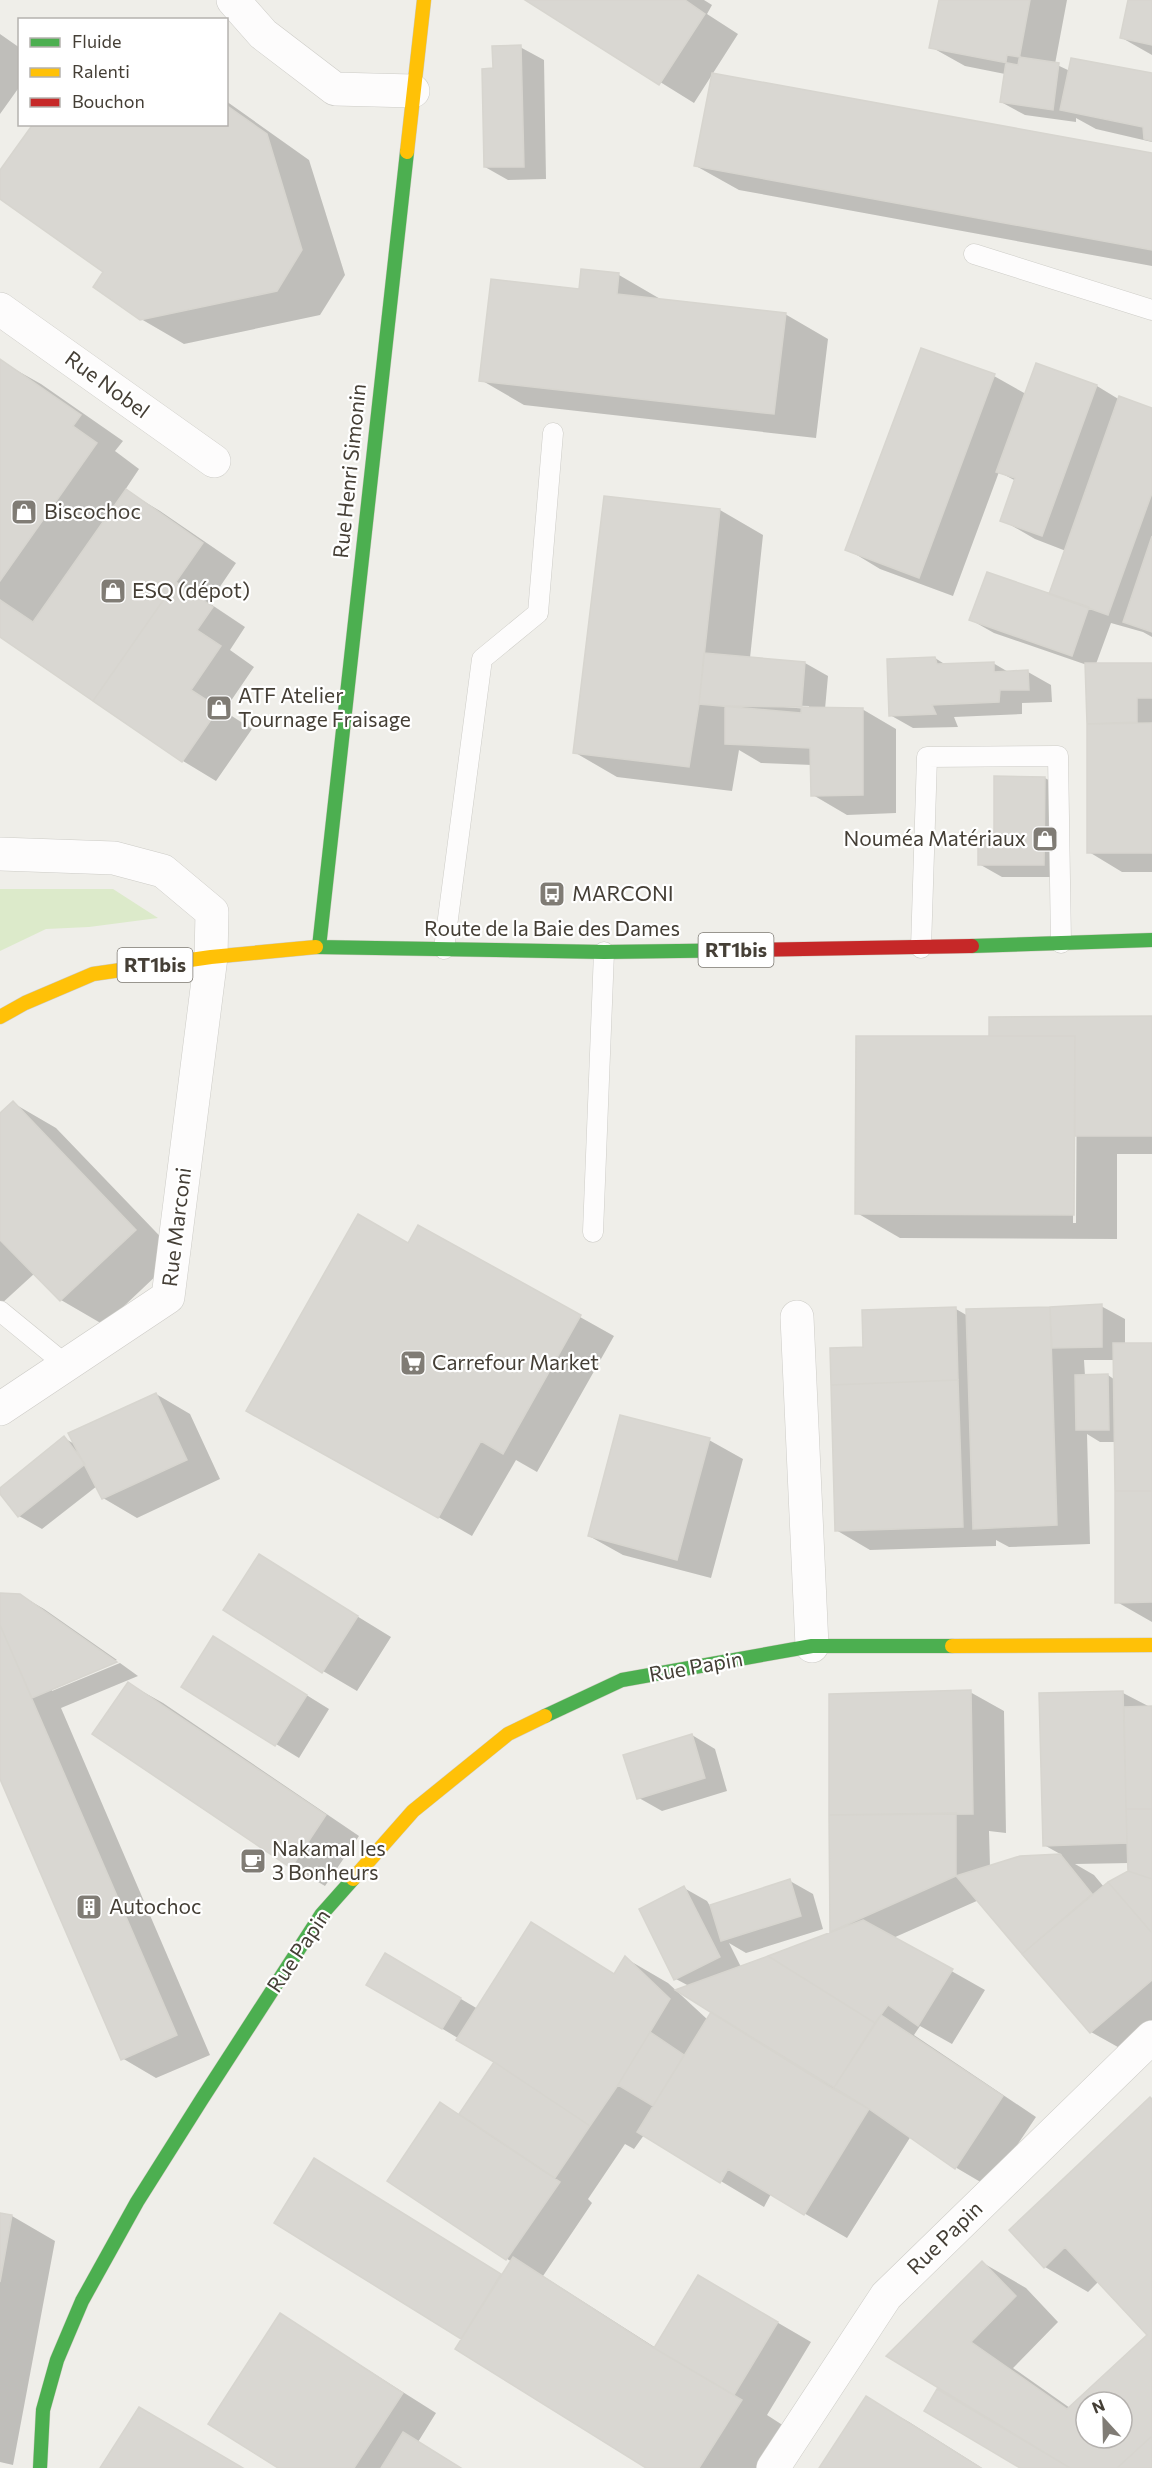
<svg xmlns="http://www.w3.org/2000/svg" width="1152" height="2468" viewBox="0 0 1152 2468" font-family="Commissioner,sans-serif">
  <rect width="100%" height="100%" fill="#efeee9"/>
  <path fill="#dceaca" d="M0,889H113L158,918L89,927L46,929L0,951Z"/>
  <path fill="#0003" fill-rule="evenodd" d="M528,0H704L712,5L707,14L738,34L694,103Z
    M940,0H1067L1055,64L1070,71L1152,75V142L1096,129L1076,118V122L1025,115L1001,102L1005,74L965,66L931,47Z
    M1130,0H1152V55L1122,38Z
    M0,34L20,48V86L0,114Z
    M520,47L544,60L546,179L508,180L485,167L494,70Z
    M226,101L309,160L345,275L320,315L184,344L141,319L105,271L0,197V173L226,124Z
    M1152,155V266L739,190L696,166Z
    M582,271L619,275L662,300L785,314L828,339L816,438L524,405L481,380L580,290Z
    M922,349L994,376L1026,394L1037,365L1097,386L1120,400L1152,409V637L1143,632L1111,623L1096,664L1152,665V872H1122L1089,852L1087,665L994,633L971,620L1050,596L1066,551L1035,539L1002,520L1016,481L999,472L953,596L880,569L847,549Z
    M0,361L41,384L123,441L115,451L139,469L125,490L160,511L236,563L209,603L245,627L230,650L254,667L224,711L252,729L216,781L183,761L0,635Z
    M606,497L720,510L763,535L750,658L805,663L828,676L825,709H862L896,729V813L847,815L813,795L812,765L761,763L739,750L732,791L617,777L574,752ZM745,704L809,706V709Z
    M935,658L946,665L993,663L1010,673L1028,672L1051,685L1052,702L1022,703V714L954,717L958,727L913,728L890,715Z
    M1045,778L1068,791L1067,877H1002L979,864Z
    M1152,1018V1154H1117V1239L900,1238L857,1213L990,1037ZM1074,1060H1077L1076,1223H1073Z
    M13,1103L56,1128L178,1255L104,1325L61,1300L35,1273L0,1305V1115Z
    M1101,1306L1125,1319V1345L1152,1344V1622L1117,1602L1116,1442H1100L1087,1434L1090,1544L1009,1547L996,1540V1546L870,1550L836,1530L865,1348L956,1309L968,1316ZM1084,1360H1115V1380L1108,1375L1085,1376Z
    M580,1317L614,1336L537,1472L516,1460L472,1536L282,1429Z
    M156,1394L190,1414L220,1479L137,1518L103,1498L97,1486L42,1529L19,1516L0,1492L64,1438L76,1445Z
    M709,1440L743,1459L711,1578L623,1555L589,1536Z
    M259,1556L391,1637L357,1691L323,1671Z
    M0,1595H20L44,1609L117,1660L52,1688V1691L120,1663L138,1676L61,1708L210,2055L156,2078L122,2058L0,1775Z
    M237,1652L329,1709L299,1758L276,1744Z
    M129,1684L163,1703L359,1836L325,1886L291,1866Z
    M970,1692L1004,1711L1006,1833L989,1831L990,1867L1020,1857L1062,1855L1044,1845L1123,1693L1152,1708V2028L1125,2051L1091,2032L979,1900L893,1938L985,1990L952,2044L920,2026L914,2035L1036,2117L989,2187L955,2167L911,2136L847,2238L771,2194L764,2207L644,2135L634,2149L625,2144L588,2199L592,2203L543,2276L656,2348L699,2277L811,2342L767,2415L784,2426L758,2468H649L463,2339L276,2222L315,2160L503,2276L512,2262L389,2180L460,2115L496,2061L368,1984L386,1955L478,2009L574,1949L615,1975L625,1958L668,1983L708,2020L732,2026L689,1986L676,1979L684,1888L707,1901L710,1906L790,1881L813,1894L823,1929L746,1953L729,1943L741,1967L831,1933V1695ZM1130,1863L1128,1873L1104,1887L1094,1875L1075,1864Z
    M692,1735L715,1749L727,1791L662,1811L639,1798Z
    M1152,2100V2468H1023L983,2418L984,2415L888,2355L983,2263L1026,2288L1058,2322L1013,2368L1070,2408L1149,2335L1099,2281L1088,2292L1045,2267L1011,2230ZM1086,2402H1122V2438H1086Z
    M0,2214L12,2216L55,2241L13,2465L0,2462Z
    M281,2315L436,2413L418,2442L461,2468H280Z
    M866,2398L909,2422L982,2468H821Z"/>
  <path fill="#d9d7d2" stroke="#d7d5cf" stroke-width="1.5" fill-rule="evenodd" d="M525,0H685L705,14L659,85Z
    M939,0H1030L1018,65L929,48Z
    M1128,0H1152V45L1120,38Z
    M521,45L524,167H484L482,69L493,68L492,46Z
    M1007,55L1059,63L1053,110L1000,102Z
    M1071,58L1152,73V141L1144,139L1143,127L1060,110Z
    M712,73L1152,153V250L694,166Z
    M226,105L267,134L302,250L277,291L140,320L93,287L103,272L0,199V170L33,124H226Z
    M581,269L619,273L617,294L786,313L774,414L479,381L491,279L579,289Z
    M921,348L995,374L919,578L845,550Z
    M0,359L81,415L73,426L97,443L0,581Z
    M1036,363L1097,385L1042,536L1000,521L1015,478L996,472Z
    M1119,396L1152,408V493L1108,615L1049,594Z
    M126,489L203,543L93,701L0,637V600L33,622Z
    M604,496L720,509L699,704L689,767L573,753Z
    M1152,536V632L1123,622Z
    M987,572L1089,607L1072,656L969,620Z
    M176,582L213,607L197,630L221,646L191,690L219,708L182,762L93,701Z
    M704,653L805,662L801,713L699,704Z
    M935,657L937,664L994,662V672L1028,670L1029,690H1000L999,702L932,705L936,714L889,716L887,659Z
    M1085,663H1152V698H1137V722L1087,724Z
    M725,706L863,708V795L811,796L810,748L725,744Z
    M1152,723V853H1087V724Z
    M994,776L1045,777L1044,865H978V838L994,839Z
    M1152,1016V1136H1075V1036H989V1017Z
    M856,1036H1075L1074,1215L855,1214Z
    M13,1101L136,1230L60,1301L0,1240V1113Z
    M358,1214L408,1243L418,1225L581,1315L503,1454L481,1441L438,1518L246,1411Z
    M1102,1304V1347L1052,1348L1050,1307Z
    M956,1307L958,1380L831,1385L830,1348L863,1347L862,1310Z
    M1050,1307L1057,1525L973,1529L966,1309Z
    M1113,1343H1152V1491H1115Z
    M1108,1374L1109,1430H1076L1075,1375Z
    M958,1380L963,1527L835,1531L831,1385Z
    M156,1393L187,1460L102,1499L68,1433Z
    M620,1415L710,1438L677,1560L588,1536Z
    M64,1436L85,1464L18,1517L0,1494V1488Z
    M1115,1491H1152V1602L1115,1603Z
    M259,1554L358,1616L322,1673L223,1610Z
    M0,1593L20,1594L117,1662L32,1698L0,1625Z
    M0,1625L177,2035L121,2060L0,1779Z
    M213,1636L307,1695L275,1746L181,1687Z
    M128,1682L326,1815L291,1868L92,1734Z
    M971,1690L973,1814L829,1815V1694Z
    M1123,1691L1127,1843L1043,1846L1039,1693Z
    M1152,1706V1809H1126L1124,1707Z
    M692,1734L705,1778L637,1799L623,1755Z
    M1126,1809H1152V1879L1128,1871Z
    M956,1813V1876L830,1932L829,1815Z
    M1060,1854L1092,1894L1022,1954L956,1876L1020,1856Z
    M1128,1871L1152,1879V1933L1108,1882Z
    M790,1879L801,1916L721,1941L710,1905Z
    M1108,1882L1152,1933V1980L1090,2033L1022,1954Z
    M684,1886L720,1957L674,1980L639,1909Z
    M863,1920L953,1969L918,2026L888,2005L875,2023L768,1956Z
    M531,1922L614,1974L625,1956L670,1999L618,2085L590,2126L494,2062L456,2040Z
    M385,1953L461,1998L442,2029L366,1985Z
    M768,1956L875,2023L833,2089L675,1990Z
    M711,2012L869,2109L804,2215L728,2169L720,2183L637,2132Z
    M881,2015L1003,2096L955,2169L869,2109L833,2089Z
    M650,2032L684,2055L653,2106L618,2085Z
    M494,2062L590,2126L555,2178L459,2114Z
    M1150,2097L1152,2099V2436L1117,2468H1070L886,2356L982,2261L1016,2296L971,2342L1067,2409L1147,2335L1065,2247L1044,2268L1009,2230ZM1086,2402H1122V2438H1086Z
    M440,2102L560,2182L506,2260L387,2181Z
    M314,2158L501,2274L461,2339L274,2223Z
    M0,2213L12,2215L0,2282Z
    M513,2257L654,2348L742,2400L699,2468H646L455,2349Z
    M698,2275L778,2322L734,2395L654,2348Z
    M280,2313L403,2393L354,2468H278L208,2424Z
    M937,2389L1070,2468H1020L924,2411Z
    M866,2396L981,2468H819Z
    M139,2407L243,2468H100Z
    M403,2432L461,2468H381Z
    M1152,2436V2468H1117Z"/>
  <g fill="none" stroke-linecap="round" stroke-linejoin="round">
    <g stroke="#cdccc7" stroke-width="21">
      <path id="lane" d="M974,254L1152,310
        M921,948L927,757L1058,756L1061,943
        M444,949L482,659L538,613L553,433
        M593,1232L604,952
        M0,1311L66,1365"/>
    </g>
    <g stroke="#cdccc7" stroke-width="34">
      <path id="street" d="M233,0L263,34L335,89L413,91
        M0,309L214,461
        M0,854L114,858L163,871L212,912L211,957L168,1297L0,1409
        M797,1317L812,1646
        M773,2468L886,2296L1152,2037"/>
    </g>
    <g stroke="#cecbc0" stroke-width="15">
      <path id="fast" d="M972,946L1152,940
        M316,947L604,952L752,950
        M319,947L407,152
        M545,1716L622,1680L812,1646H952
        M40,2468L43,2410L57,2360L82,2301L137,2202L202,2099L321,1915L353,1879"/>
    </g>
    <g stroke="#cecbc0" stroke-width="15">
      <path id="slow" d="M407,152L424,0
        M0,1017L25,1003L93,974L211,957L316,947
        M952,1646L1152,1645
        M353,1879L413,1811L508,1734L545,1716"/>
    </g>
    <g stroke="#cecbc0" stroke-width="15">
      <path id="jam" d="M752,950L972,946"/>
    </g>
    <use href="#lane" stroke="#fdfcfc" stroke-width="20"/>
    <use href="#street" stroke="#fdfcfc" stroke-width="33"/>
    <use href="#fast" stroke="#4caf50" stroke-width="14"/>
    <use href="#slow" stroke="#ffc107" stroke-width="14"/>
    <use href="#jam" stroke="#c62828" stroke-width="14"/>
  </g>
  <defs>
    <g id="shop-square" transform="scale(1.35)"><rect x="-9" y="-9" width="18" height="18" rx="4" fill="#807c75" stroke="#fff"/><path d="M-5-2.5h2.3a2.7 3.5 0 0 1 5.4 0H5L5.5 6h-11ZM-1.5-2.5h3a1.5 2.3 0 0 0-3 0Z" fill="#fff"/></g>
    <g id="bus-square" transform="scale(1.35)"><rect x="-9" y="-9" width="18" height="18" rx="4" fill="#807c75" stroke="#fff"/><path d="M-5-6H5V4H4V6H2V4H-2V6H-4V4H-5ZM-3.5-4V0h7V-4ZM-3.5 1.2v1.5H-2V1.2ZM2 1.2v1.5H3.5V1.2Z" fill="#fff"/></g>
    <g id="supermarket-square" transform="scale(1.35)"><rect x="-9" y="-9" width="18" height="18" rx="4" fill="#807c75" stroke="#fff"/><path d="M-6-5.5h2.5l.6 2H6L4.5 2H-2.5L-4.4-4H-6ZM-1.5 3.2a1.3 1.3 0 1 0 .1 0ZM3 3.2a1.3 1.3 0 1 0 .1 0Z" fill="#fff"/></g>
    <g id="cafe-square" transform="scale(1.35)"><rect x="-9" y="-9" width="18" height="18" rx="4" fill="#807c75" stroke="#fff"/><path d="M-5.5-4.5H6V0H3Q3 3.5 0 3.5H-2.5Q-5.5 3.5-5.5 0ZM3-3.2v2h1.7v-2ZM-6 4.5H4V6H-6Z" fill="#fff"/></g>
    <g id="building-square" transform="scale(1.35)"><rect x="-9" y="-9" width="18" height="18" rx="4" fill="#807c75" stroke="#fff"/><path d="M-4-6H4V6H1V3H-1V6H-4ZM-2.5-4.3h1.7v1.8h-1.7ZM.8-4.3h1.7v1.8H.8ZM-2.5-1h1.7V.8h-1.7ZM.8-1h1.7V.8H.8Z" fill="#fff"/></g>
  </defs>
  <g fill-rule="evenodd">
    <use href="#shop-square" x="24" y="512"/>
    <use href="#shop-square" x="113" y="591"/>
    <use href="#shop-square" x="219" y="708"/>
    <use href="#shop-square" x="1045" y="839"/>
    <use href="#bus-square" x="552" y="894"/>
    <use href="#supermarket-square" x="413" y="1363"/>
    <use href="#cafe-square" x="253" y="1861"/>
    <use href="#building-square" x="89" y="1907"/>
  </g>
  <g text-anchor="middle" stroke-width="4.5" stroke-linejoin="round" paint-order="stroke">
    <g fill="#fff" stroke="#7d7972" stroke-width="1.5">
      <rect x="698.5" y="933" width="75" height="34" rx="4.5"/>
      <rect x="117.5" y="948" width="75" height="34" rx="4.5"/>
    </g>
    <g font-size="20" font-weight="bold" fill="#453f36">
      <text x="736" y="957">RT1bis</text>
      <text x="155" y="972">RT1bis</text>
    </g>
    <g font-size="21" fill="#453f36" stroke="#fff">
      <text transform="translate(107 385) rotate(36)" y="7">Rue Nobel</text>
      <text transform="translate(350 471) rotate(-84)" y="7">Rue Henri Simonin</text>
      <text x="552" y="936">Route de la Baie des Dames</text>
      <text transform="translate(177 1227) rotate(-83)" y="7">Rue Marconi</text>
      <text transform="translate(696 1667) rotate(-10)" y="7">Rue Papin</text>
      <text transform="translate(299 1951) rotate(-56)" y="7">Rue Papin</text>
      <text transform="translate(945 2238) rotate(-44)" y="7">Rue Papin</text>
    </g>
    <g font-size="21" fill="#453f36" stroke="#fff" text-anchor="start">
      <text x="44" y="519">Biscochoc</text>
      <text x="132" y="598">ESQ (dépot)</text>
      <text x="238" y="703">ATF Atelier<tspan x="238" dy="24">Tournage Fraisage</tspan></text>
      <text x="1026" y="846" text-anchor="end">Nouméa Matériaux</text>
      <text x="572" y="901">MARCONI</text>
      <text x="432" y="1370">Carrefour Market</text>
      <text x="272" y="1856">Nakamal les<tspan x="272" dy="24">3 Bonheurs</tspan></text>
      <text x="109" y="1914">Autochoc</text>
    </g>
  </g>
  <rect x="18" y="18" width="210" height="108" fill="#ffffff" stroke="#b5b2af" stroke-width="1.5"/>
  <rect x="30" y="38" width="30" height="9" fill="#4caf50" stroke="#b5b2af" stroke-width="1.5"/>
  <text x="72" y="48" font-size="18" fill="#453f36">Fluide</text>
  <rect x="30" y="68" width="30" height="9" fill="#ffc107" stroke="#b5b2af" stroke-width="1.5"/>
  <text x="72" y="78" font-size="18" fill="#453f36">Ralenti</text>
  <rect x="30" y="98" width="30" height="9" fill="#c62828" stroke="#b5b2af" stroke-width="1.5"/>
  <text x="72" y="108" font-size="18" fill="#453f36">Bouchon</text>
  <g transform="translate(1104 2420) rotate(338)"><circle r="28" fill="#ffffff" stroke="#b5b2af" stroke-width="1.5"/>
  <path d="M0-4.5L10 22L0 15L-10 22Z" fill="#807c75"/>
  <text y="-9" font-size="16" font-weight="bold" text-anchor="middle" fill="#453f36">N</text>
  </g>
</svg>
